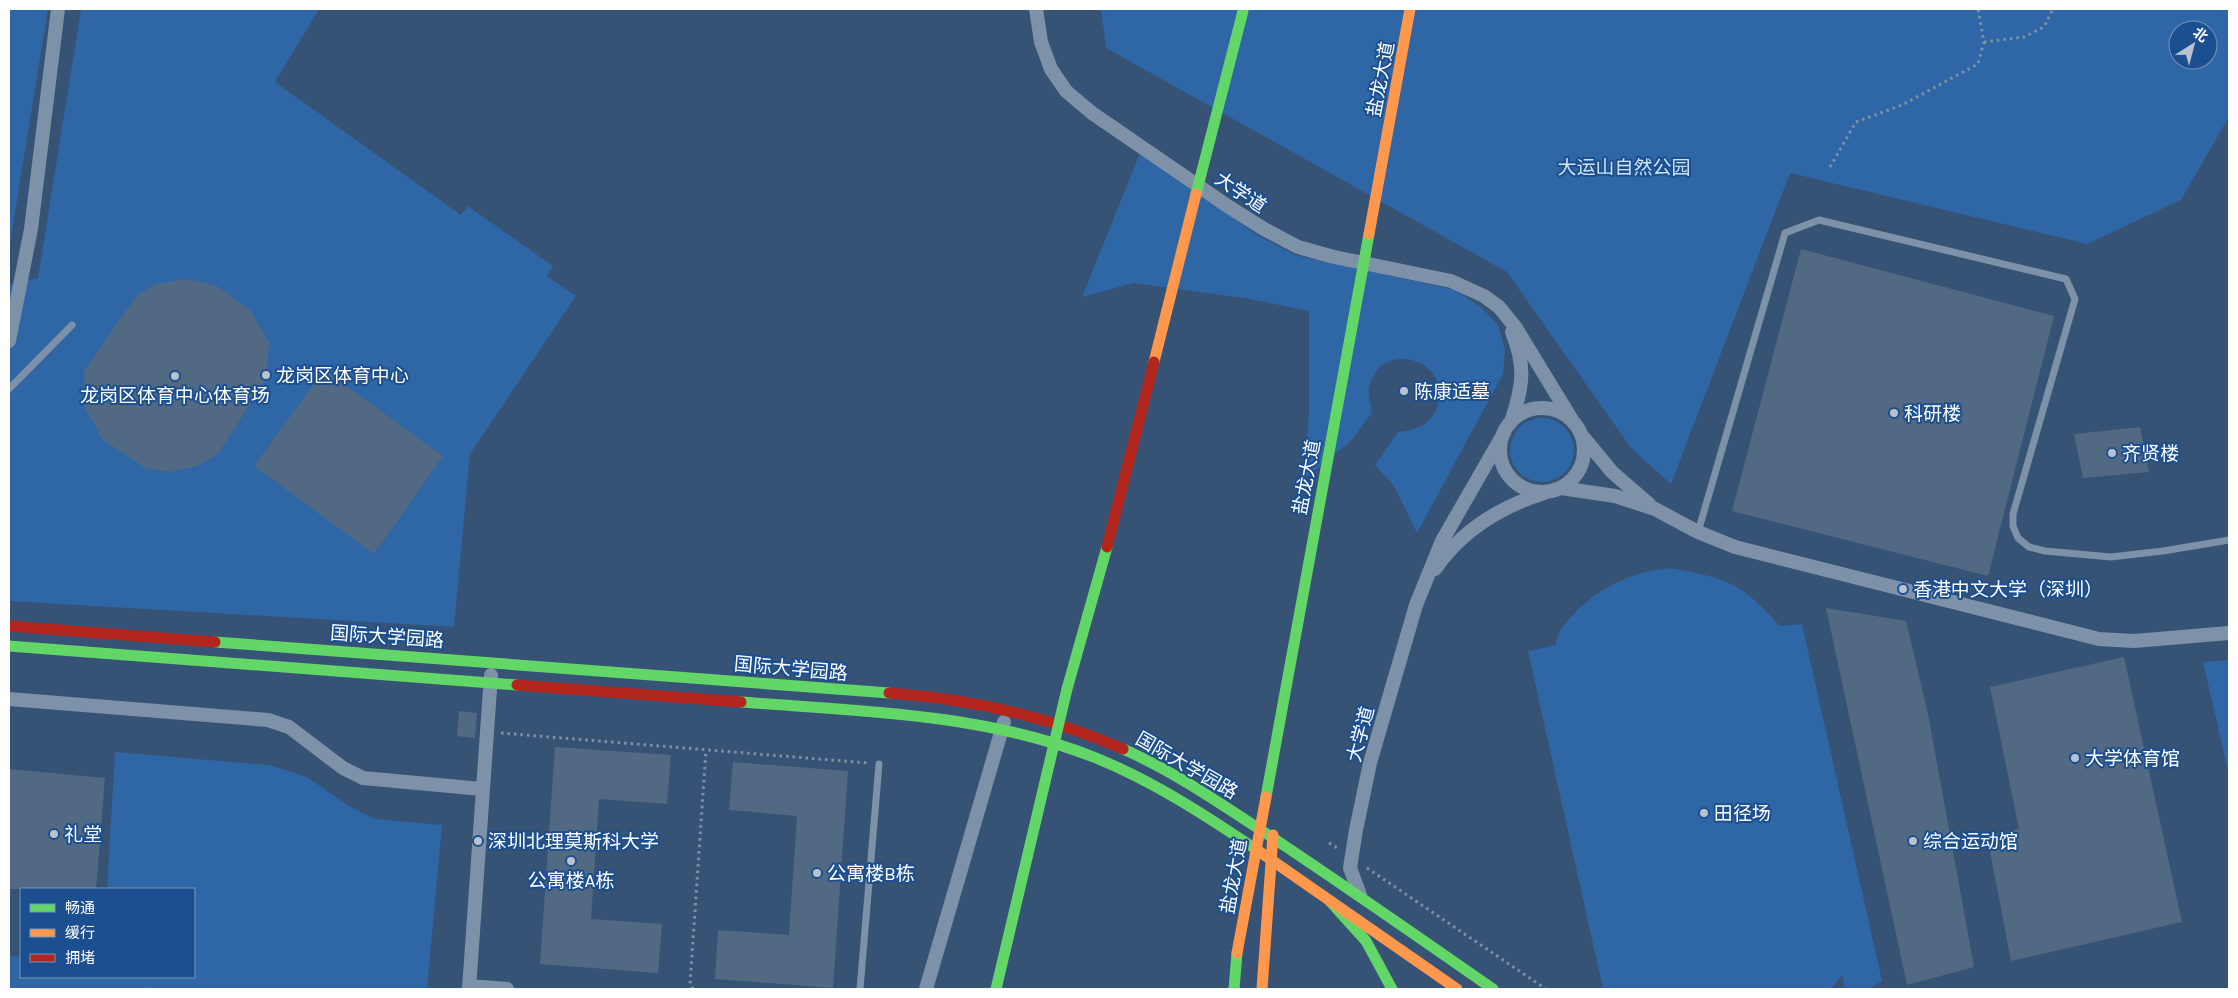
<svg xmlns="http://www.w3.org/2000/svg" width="2238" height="998" viewBox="0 0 2238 998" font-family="Karla,'Noto Sans SC',sans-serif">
  <rect width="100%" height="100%" fill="#365274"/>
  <path fill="#2f66a5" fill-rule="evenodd" d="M9,9H48L9,249Z
    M81,9H319L275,82L461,215L468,206L553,266L547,276L576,296L470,454L454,627L9,601V285L38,278Z
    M1101,9H2229V119L2227,120L2181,200L2087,244L1790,173L1671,484L1631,448L1507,272L1106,48ZM2178,30H2208V60H2178Z
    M1140,153L1259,236L1295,255L1456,290L1482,308L1498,325L1505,350L1503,374L1417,533L1394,486L1375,465L1398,432C1415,430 1430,426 1437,408C1455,358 1376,337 1369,390C1368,398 1371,406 1372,413L1351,441L1304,479L1309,411V311L1250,299L1134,283L1082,297Z
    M1510 450a32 32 0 1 1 64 0a32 32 0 1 1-64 0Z
    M1670,568C1726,578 1741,582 1780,626L1802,624L1882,981L1869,989H1845L1842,975L1831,989H1603L1528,651L1556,645C1556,634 1564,624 1572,616C1598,587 1631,572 1670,568Z
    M2229,660V775L2203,662Z
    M115,752L269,765L307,777L349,806L375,819L442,825L427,989H9V956L21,957V977H194V889H107Z"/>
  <path fill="#526984" d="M1801,249L2054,316L1988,576L1732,511Z
    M188,279L217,286L251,311L269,343L266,380L217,455L197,466L170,472L147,469L103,440L85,408L84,371L137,295L156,284Z
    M324,370L443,456L374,554L254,466Z
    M2140,427L2149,472L2083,478L2074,434Z
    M1826,608L1906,621L1928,714L1974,967L1907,985Z
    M2124,657L2182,922L2011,961L1987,836L2019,829L1990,687Z
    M459,711L477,713L475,738L457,736Z
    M555,747L671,755L667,804L599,799L591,919L662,924L658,973L540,964Z
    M733,762L848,771L833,988L715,979L718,930L789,935L797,816L729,810Z
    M9,769L105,778L96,889H9Z"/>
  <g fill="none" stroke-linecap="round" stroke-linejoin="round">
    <path stroke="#7d92a8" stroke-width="3" stroke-dasharray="2.5 4" stroke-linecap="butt" d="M1984,42L2024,37L2044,27L2053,9
      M1830,167L1856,122L1902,105L1978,64L1984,42L1978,9
      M501,733L868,763
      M1329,843L1339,849
      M1367,868L1546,989
      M148,989H149
      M693,989L690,984L706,750"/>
    <path stroke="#7d92a8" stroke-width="7" d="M9,389L72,325
      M1698,532L1785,233L1819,220L2066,279L2075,299L2013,514V526L2018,538L2029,547L2045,551L2111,557L2163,551L2229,540
      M860,989L879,764"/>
    <path stroke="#7d92a8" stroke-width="14" d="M1036,9L1041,42L1051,69L1066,91L1092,113L1229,207L1264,229L1298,247L1334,257L1451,281L1484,296L1499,307L1516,328L1572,420
      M9,341L31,229L58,9
      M1500 450a42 42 0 1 1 84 0a42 42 0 1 1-84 0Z
      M1511,422C1523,387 1526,366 1512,332
      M1584,438L1612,472L1649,504
      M1561,488L1615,496L1655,509L1698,532L1735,547L2099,639L2134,641L2229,633
      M1435,569C1462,530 1500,507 1544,493
      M9,699L268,720L289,727L343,768L363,778L482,789
      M1360,895L1350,868L1356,830L1370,763L1416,605L1442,541L1504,433
      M469,986L507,989
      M469,989L491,675
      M926,989L1004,722"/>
    <path stroke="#63d668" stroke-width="11" d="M215,642L889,693
      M9,646L517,685
      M741,702C859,711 984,713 1096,758C1155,782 1208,817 1260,852
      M1123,749C1173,771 1218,802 1264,832C1341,883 1417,936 1493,989
      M1329,900L1366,941L1392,989
      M1234,989L1237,953"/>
    <path stroke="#ff974d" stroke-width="11" d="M1260,852L1457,989"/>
    <path stroke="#b3261e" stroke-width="11" d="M9,626L215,642
      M517,685L741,702
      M889,693C969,699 1050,717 1123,749"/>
    <path stroke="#63d668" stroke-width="11" d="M1196,194L1243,11
      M1266,797L1369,234
      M996,989L1067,689L1107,547"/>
    <path stroke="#ff974d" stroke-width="11" d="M1369,234L1410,9
      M1154,362L1196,194
      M1237,953L1266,797
      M1262,989L1273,835"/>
    <path stroke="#b3261e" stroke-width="11" d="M1107,547L1154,362"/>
  </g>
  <g fill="#b9c2ce" stroke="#1b4f8f" stroke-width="2">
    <circle cx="266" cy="375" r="5"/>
    <circle cx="175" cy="376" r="5"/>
    <circle cx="1404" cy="391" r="5"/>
    <circle cx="1894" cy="413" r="5"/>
    <circle cx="2112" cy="453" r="5"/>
    <circle cx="1903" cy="589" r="5"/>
    <circle cx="2075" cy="758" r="5"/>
    <circle cx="1704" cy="813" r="5"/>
    <circle cx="54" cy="834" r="5"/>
    <circle cx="478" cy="841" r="5"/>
    <circle cx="1913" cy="841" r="5"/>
    <circle cx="571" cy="861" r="5"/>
    <circle cx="817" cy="873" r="5"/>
  </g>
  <g text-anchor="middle" stroke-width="4" stroke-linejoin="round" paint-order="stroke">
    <g font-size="19" fill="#fff" stroke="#1b4f8f">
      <text transform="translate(1380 79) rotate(-79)" y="7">盐龙大道</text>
      <text transform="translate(1241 192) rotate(34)" y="7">大学道</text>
      <text transform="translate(1306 477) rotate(-79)" y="7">盐龙大道</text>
      <text transform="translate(387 636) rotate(4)" y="7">国际大学园路</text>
      <text transform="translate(791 668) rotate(5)" y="7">国际大学园路</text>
      <text transform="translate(1360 734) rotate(-75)" y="7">大学道</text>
      <text transform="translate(1187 765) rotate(30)" y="7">国际大学园路</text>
      <text transform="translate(1233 876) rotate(-80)" y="7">盐龙大道</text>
    </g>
    <g font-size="19" fill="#cfe3fa" stroke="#1b4f8f">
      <text x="1624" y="174">大运山自然公园</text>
    </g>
    <g font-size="19" fill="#fff" stroke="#1b4f8f" text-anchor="start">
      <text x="276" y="382">龙岗区体育中心</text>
      <text x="1414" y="398">陈康适墓</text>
      <text x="175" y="402" text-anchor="middle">龙岗区体育中心体育场</text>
      <text x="1904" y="420">科研楼</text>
      <text x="2122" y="460">齐贤楼</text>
      <text x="1913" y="596">香港中文大学（深圳）</text>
      <text x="2085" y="765">大学体育馆</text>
      <text x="1714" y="820">田径场</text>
      <text x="64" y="841">礼堂</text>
      <text x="488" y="848">深圳北理莫斯科大学</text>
      <text x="1923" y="848">综合运动馆</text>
      <text x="827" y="880">公寓楼B栋</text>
      <text x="571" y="887" text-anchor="middle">公寓楼A栋</text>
    </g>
  </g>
  <rect width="2238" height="998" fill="none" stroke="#ffffff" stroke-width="20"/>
  <rect x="20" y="888" width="175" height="90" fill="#1b4f8f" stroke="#7695bc"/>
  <rect x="30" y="904" width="25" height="8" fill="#63d668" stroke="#7695bc"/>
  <text x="65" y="913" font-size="15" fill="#ffffff">畅通</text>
  <rect x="30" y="929" width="25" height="8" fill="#ff974d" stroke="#7695bc"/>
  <text x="65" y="938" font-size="15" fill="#ffffff">缓行</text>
  <rect x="30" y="954" width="25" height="8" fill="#b3261e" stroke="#7695bc"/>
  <text x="65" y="963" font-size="15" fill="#ffffff">拥堵</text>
  <g transform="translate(2193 45) rotate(36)"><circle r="24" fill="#1b4f8f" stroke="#7695bc"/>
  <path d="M0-4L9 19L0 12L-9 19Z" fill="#b9c2ce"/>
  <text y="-8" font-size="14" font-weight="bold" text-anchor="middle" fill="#ffffff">北</text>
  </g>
</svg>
